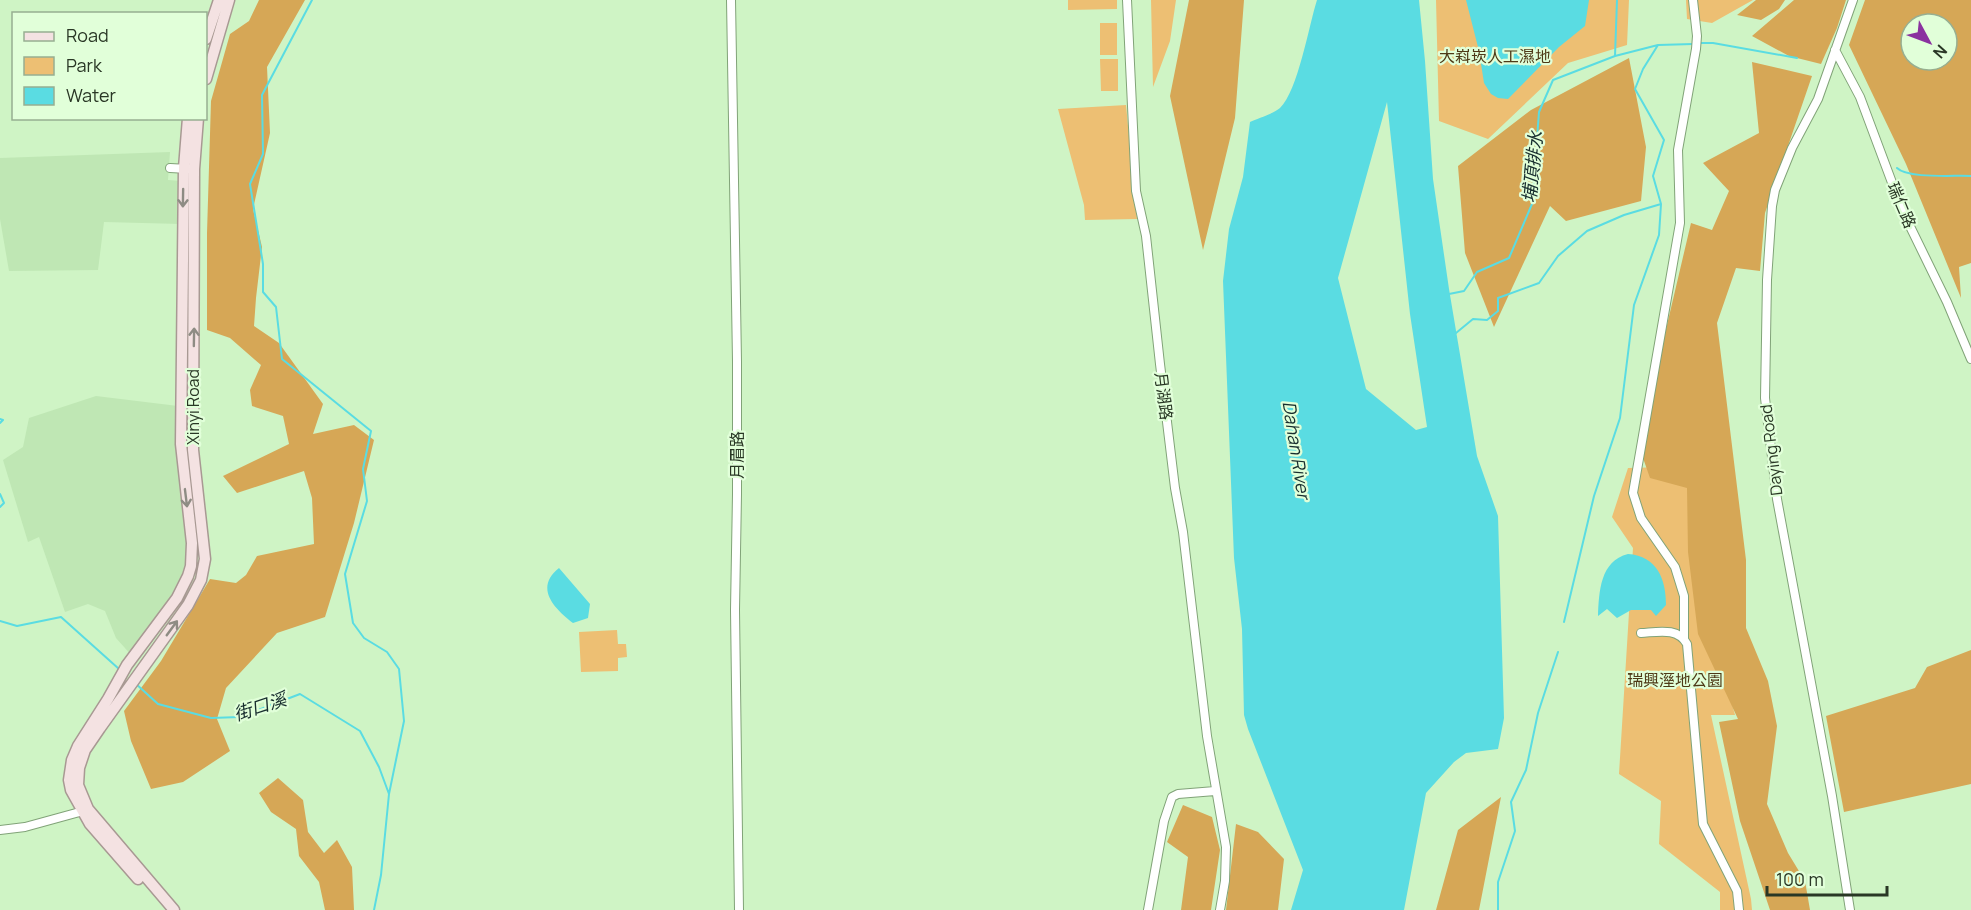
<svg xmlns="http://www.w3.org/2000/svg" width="1971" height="910" viewBox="0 0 1971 910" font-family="Manrope,'Noto Sans TC',sans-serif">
  <rect width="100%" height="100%" fill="#cff4c5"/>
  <path fill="#bfe7b4" d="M170,152L168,180L181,181V224L104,222L98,270L9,271L0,219V158Z
    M96,396L178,406L188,563L183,584L133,657L116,638L105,611L88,604L65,612L39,537L28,542L3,460L23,447L29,418Z"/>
  <path fill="#edbf73" d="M1068,0H1117V9L1068,10Z
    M1151,0H1176L1170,41L1153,87Z
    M1436,0H1629L1627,45L1568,63L1488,139L1439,121Z
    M1686,0H1753L1712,23L1687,19Z
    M1100,23H1117V55H1100Z
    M1100,59H1118V91H1101Z
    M1126,105L1137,219L1085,220L1084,205L1058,109Z
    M1706,466L1708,620L1735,715H1711L1751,899L1752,910H1720V892L1659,844L1661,801L1619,774L1633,548L1612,517L1628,468Z
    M617,630L618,644H626L627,657L618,658V671L581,672L579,632Z"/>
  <path fill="#d6a756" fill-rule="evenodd" d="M259,0H305L267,67L270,133L253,209L262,247L256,298L254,326L279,343L323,404L313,434L354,425L374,440L354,523L325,617L277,633L226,688L217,719L230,751L183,782L151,789L131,741L124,711L161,661L210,579L236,583L246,575L257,556L314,544L312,498L304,471L237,493L223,476L289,444L283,416L252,406L250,390L261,365L230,338L207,330V233L211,101L230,34L249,21Z
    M1189,0H1244L1235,118L1203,250L1170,96Z
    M1756,0H1785L1779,9L1761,20L1737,15Z
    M1794,0H1846L1837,28L1821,64L1789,56L1752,36Z
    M1865,0H1971V263L1959,267L1961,298L1906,164L1849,45ZM1911,24H1947V60H1911Z
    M1629,58L1646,147L1641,201L1566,221L1550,206L1494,327L1465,253L1458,166L1531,110Z
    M1752,62L1812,76L1765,213L1760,271L1736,268L1717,323L1746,560V628L1768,681L1777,726L1767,804L1788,853L1805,881L1810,910H1770L1740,821L1719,722L1738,719L1698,634L1688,552L1687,488L1650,478L1643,458L1663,342L1691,223L1712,230L1729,191L1703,163L1759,133Z
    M1971,650V784L1844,812L1826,716L1915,688L1927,667Z
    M278,778L303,800L308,832L324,853L337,840L352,867L354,910H325L319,882L299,856L296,829L271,812L259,793Z
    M1501,797L1479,910H1436L1458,830Z
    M1183,805L1212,817L1220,850L1211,910H1181L1188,857L1167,842Z
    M1236,824L1258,832L1284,859L1278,910H1226Z"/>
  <path fill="#5adce2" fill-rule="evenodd" d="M1317,0H1419L1425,61L1433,179L1449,289L1477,456L1498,516L1504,718L1498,749L1466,753L1454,762L1426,793L1404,910H1291L1303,870L1248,729L1244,715L1242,629L1234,558L1223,281L1229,229L1243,177L1250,122C1258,118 1273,114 1280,108C1298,91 1309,25 1317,0ZM1387,102L1410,314L1427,427L1416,430L1366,389L1338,278Z
    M1466,0H1589L1585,26L1559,47L1508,99L1498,98L1491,94L1484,83L1479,51Z
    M1628,554C1657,556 1666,579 1666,605L1656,616L1651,610H1631L1617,618L1607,609L1598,616C1599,592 1600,561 1628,554Z
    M559,568L590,604L588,618L573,623C554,608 534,588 559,568Z"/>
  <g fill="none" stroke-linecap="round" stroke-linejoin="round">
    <path stroke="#5adce2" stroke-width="2" d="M312,0L262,95L263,154L250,184L263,264V292L276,307L282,359L371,431L363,469L367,501L345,574L353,623L364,638L387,652L399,669L404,721L389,794
      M1699,43H1713L1797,58
      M1615,56L1617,0
      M1897,168C1908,179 1954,175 1971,176
      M1449,294L1464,291L1477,272L1509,258L1532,204L1539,112L1553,80L1615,56L1658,45L1693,44
      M1456,333L1473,319L1487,320L1498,311V298L1539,283L1558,256L1587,231L1624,215L1661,204
      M0,419L3,420L0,423
      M0,494L4,503L0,507
      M0,621L17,626L61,617L119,669
      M1564,622L1594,496L1620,418L1634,305L1659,235L1661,204L1653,176L1664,140L1635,89L1643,69L1658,45
      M135,683L158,704L211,718L240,717L300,694L360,731L379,767L389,794L381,875L374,910
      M1498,910V882L1515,831L1511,802L1526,770L1538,713L1558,652"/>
    <g stroke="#81a378" stroke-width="10">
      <path id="minor" d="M731,0L737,361V494L735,610L739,910
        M1127,0L1136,191L1146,236L1160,364L1175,488L1183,532L1207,736L1226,847L1225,881L1220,910
        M1835,50L1860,97L1903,212L1947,302L1971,359
        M170,168L188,169
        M1641,633C1658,632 1678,627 1687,644L1703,824L1737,891L1739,910
        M1684,638V596L1675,567L1641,518L1633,493L1680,223L1678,150L1696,49L1697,36L1693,0
        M0,830L25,827L87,810
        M1148,910L1164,821L1172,797L1178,794L1215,791
        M1850,910L1832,796L1777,499L1765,398L1767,280L1772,206L1775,190L1792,148L1818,99L1853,0"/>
    </g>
    <g stroke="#a89993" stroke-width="13">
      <path id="major" d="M206,39L219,0
        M206,79L229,0
        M138,879L90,824L71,790L69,780L72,760L78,746L108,699L127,665L177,598L188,576L191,566L192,543L181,444L184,168L188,118
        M174,910L88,809L78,785L79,768L85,750L100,728L188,605L201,580L205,559L193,450L194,169L198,118"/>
    </g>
    <use href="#minor" stroke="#fff" stroke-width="8"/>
    <use href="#major" stroke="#f4e2e2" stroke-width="10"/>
  </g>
  <defs><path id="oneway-shaft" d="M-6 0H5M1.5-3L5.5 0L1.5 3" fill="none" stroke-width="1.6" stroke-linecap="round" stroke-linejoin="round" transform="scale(1.5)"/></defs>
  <g stroke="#8e8c84">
    <use href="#oneway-shaft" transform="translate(183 198) rotate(91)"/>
    <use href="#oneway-shaft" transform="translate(194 337) rotate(-89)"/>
    <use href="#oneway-shaft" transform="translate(186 498) rotate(83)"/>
    <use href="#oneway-shaft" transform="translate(172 628) rotate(-54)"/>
  </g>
  <g text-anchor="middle" stroke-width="4.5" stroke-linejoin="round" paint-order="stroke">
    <g font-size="16" fill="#4e3a17" stroke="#e1ffd9">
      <text x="1495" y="62">大嵙崁人工濕地</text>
      <text x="1675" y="686">瑞興溼地公園</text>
    </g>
    <g font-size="16" fill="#293725" stroke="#e1ffd9">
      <text transform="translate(1902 205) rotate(67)" y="6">瑞仁路</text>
      <text transform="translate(1164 396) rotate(83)" y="6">月湖路</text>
      <text transform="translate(193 407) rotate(-90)" y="6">Xinyi Road</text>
      <text transform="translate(1771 450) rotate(-97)" y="6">Daying Road</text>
      <text transform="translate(737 455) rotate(-90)" y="6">月眉路</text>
    </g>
    <g font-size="18" font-style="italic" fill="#172d2e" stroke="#e1ffd9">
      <text transform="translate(1533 167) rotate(-84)" y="6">埔頂排水</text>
      <text transform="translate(1296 450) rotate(81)" y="6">Dahan River</text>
      <text transform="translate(260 707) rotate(-18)" y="6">街口溪</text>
    </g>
  </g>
  <rect x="12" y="12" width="195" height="108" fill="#e1ffd9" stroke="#97af91" stroke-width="1.5"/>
  <rect x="24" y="32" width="30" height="9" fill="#f4e2e2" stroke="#97af91" stroke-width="1.5"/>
  <text x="66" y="42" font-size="18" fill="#293725">Road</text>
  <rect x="24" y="57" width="30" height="18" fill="#edbf73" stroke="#97af91" stroke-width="1.5"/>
  <text x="66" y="72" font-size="18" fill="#293725">Park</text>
  <rect x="24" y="87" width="30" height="18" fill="#5adce2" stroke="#97af91" stroke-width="1.5"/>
  <text x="66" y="102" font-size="18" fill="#293725">Water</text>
  <g transform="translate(1929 42) rotate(131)"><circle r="28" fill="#e1ffd9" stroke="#97af91" stroke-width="1.5"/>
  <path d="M0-4.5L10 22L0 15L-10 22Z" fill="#8a329f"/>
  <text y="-9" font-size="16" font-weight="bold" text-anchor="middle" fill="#293725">N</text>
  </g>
  <path d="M1767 886v9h120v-9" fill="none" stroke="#293725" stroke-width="3"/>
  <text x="1776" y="886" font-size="18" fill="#293725" stroke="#e1ffd9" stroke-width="4.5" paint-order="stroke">100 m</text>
</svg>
